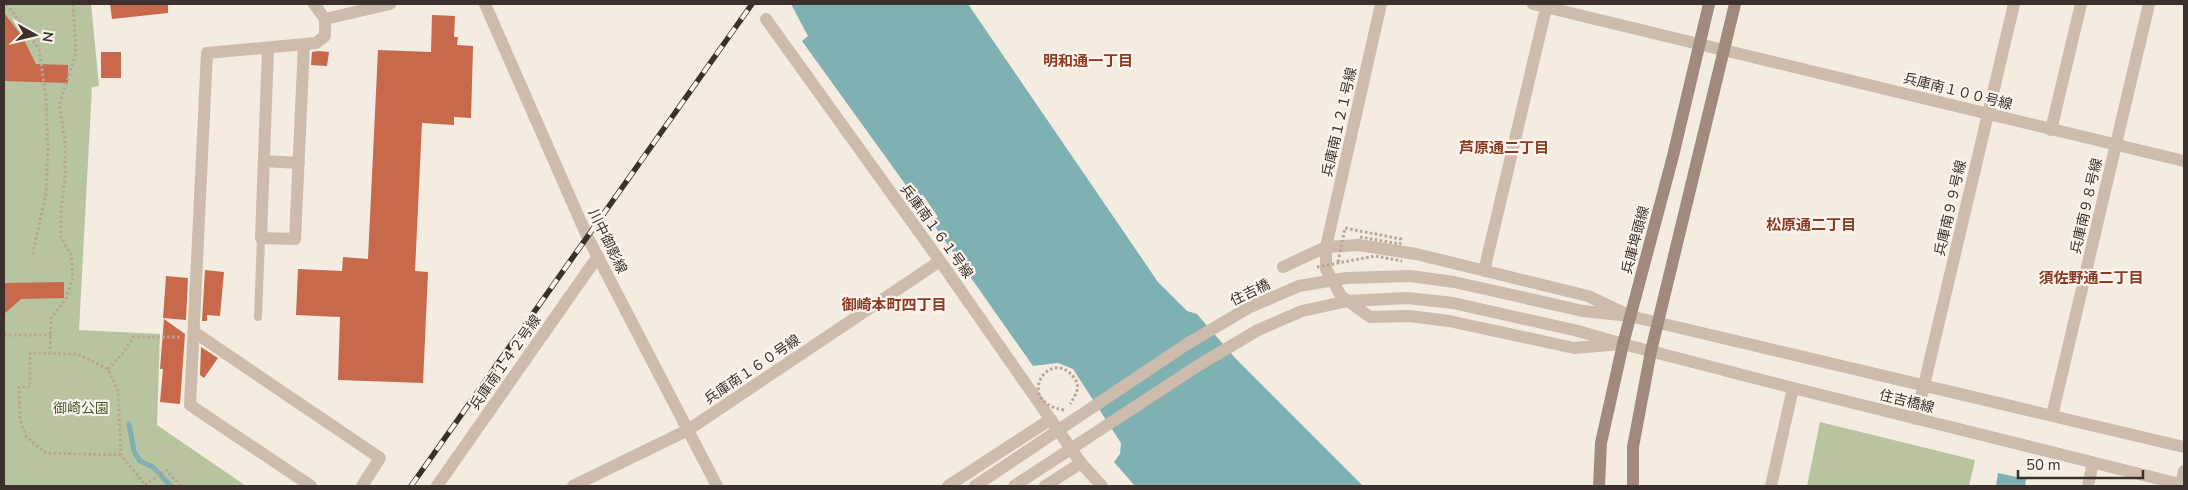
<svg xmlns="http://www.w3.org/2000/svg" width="2188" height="490" viewBox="0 0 2188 490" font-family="'Nunito Sans','Noto Sans JP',sans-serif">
  <rect width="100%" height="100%" fill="#f4ebe1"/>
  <path fill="#b8c4a0" d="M4,4H91L99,86L92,87L79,330L160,334L157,425L246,486H4Z
    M1820,422L1975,460L1969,486H1807Z"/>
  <path fill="#7fb0b2" d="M791,4H968L1158,282L1187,311L1197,314L1236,359L1363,486H1135L1114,462L1120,454L1121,443L1073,369L1058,363L1033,366L931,221L938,217L923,195H913L802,41L808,36Z
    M1998,473L2026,479L2025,486H1996Z"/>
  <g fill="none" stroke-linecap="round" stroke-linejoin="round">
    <path stroke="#7fb0b2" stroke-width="5" d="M129,424L134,451L140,461L153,467L171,486"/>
  </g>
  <path fill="#c8694b" d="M110,4H168V13L112,19Z
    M4,13L22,36L36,64L68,65V83L4,81Z
    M432,15L455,16L454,37H458L457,45L473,46L471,118L454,117V125L422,123L415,271L428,272L423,383L338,380L340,317L296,315L298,269L342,271L343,257L368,259L378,50L431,52Z
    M318,51L329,52L327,66L311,65L312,52Z
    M101,52H121V78H101Z
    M205,270L224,272L220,316L207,315V321H202Z
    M166,276L188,278L186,320L163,318Z
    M64,282V298L21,299L4,314V283Z
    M164,319L185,334L180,404L160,402L163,369H160Z
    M201,347L218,358L204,378L200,375Z"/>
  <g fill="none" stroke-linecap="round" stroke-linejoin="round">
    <path stroke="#b9a596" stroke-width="3" stroke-dasharray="2.5 2.5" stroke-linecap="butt" d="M7,4L39,49L46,98L48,149L46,193L32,257
      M4,335H51
      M50,354L51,318L66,299L73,277L71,255L61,237V211L65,177V139L59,105L76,54L73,4
      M108,369L124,352L133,337H180
      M121,455L46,453L26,437L20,419L19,387H30V353L77,354L108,369L118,391L121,455L146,486
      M145,485L166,470L181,486"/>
    <path stroke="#cdbbac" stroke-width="8" d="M258,317L261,238"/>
    <path stroke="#cdbbac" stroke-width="12" d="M1381,4L1326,247V269L1341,296L1370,317L1409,316L1449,321L1574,348L1621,344
      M1533,4L2184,161
      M766,19L940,261L1081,463L1102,486
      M268,48L261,238L295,239L304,44
      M2051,130L2081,4
      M264,161L299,163
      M1283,267L1326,247L1358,245L1416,254L1588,296L1628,315
      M1484,271L1547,4
      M194,332L380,458L362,486
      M2052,416L2149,4
      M1916,419L2014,4
      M311,486L190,405L207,53L316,43L325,36V19
      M437,486L598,256
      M573,486L688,430L940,261
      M948,486L1051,419
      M1045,486L1081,463
      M1771,486L1793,388
      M2088,486L2093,463
      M2181,486L2184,471"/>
    <path stroke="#cdbbac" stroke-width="12" d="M314,4L325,19L390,4
      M485,4L587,236L717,486
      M1583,311L1630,316L2184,447
      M1578,331L1623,344L1793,388L2184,485"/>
    <path stroke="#a18a7d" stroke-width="12" d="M1599,486L1601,443L1623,344L1673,156L1709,4
      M1633,486V447L1651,351L1735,4"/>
    <g stroke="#3b302b" stroke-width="5.5">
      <path id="rail" d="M411,486L752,4"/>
    </g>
    <use href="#rail" stroke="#fbf5ee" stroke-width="4" stroke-dasharray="11" stroke-linecap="butt"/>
    <path stroke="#b9a596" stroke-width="3" stroke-dasharray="2.5 2.5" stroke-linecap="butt" d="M1338,262L1345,228L1401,239L1400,244L1360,237
      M1317,267L1375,256L1402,261
      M1064,410C1012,402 1051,344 1075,379C1081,388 1075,396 1070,404"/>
    <path stroke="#cdbbac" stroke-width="12" d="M975,486L1187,344L1248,308L1299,286L1346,278L1410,276L1454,282L1583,311
      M1014,486L1199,365L1258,330L1302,311L1348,301L1407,298L1453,303L1578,331"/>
  </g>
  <g text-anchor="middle" stroke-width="4.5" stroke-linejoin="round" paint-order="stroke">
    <g font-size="14" fill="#3b302b" stroke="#fbf5ee">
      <text transform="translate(1958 91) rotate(14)" y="5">兵庫南１００号線</text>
      <text transform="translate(1339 122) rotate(-77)" y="5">兵庫南１２１号線</text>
      <text transform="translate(2086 206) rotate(-77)" y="5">兵庫南９８号線</text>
      <text transform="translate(1950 208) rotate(-77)" y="5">兵庫南９９号線</text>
      <text transform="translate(937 231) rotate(54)" y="5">兵庫南１６１号線</text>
      <text transform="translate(1635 240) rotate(-75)" y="5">兵庫埠頭線</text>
      <text transform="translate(608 241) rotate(64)" y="5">川中御影線</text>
      <text transform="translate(1250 292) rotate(-26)" y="5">住吉橋</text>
      <text transform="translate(505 362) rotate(-55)" y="5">兵庫南１４２号線</text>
      <text transform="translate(752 369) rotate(-34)" y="5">兵庫南１６０号線</text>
      <text transform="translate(1907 401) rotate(14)" y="5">住吉橋線</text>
    </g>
    <g font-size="14" fill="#4a5a2e" stroke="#fbf5ee">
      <text x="81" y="413">御崎公園</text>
    </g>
    <g font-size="15" font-weight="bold" fill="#8c3b22" stroke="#fbf5ee">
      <text x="1088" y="66">明和通一丁目</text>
      <text x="1504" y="153">芦原通二丁目</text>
      <text x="1811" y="230">松原通二丁目</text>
      <text x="2091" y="283">須佐野通二丁目</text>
      <text x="894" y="310">御崎本町四丁目</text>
    </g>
  </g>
  <rect width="2188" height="490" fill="none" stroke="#3b302b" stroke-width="10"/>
  <g transform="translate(35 35) rotate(98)" stroke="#fbf5ee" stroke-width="4" paint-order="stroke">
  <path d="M0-4L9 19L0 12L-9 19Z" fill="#3b302b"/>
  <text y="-8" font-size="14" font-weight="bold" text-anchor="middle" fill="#3b302b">N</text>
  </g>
  <path d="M2018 470v8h125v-8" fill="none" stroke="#3b302b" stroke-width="2.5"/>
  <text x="2026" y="470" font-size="15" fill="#3b302b" stroke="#fbf5ee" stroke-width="4" paint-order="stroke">50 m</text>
</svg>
